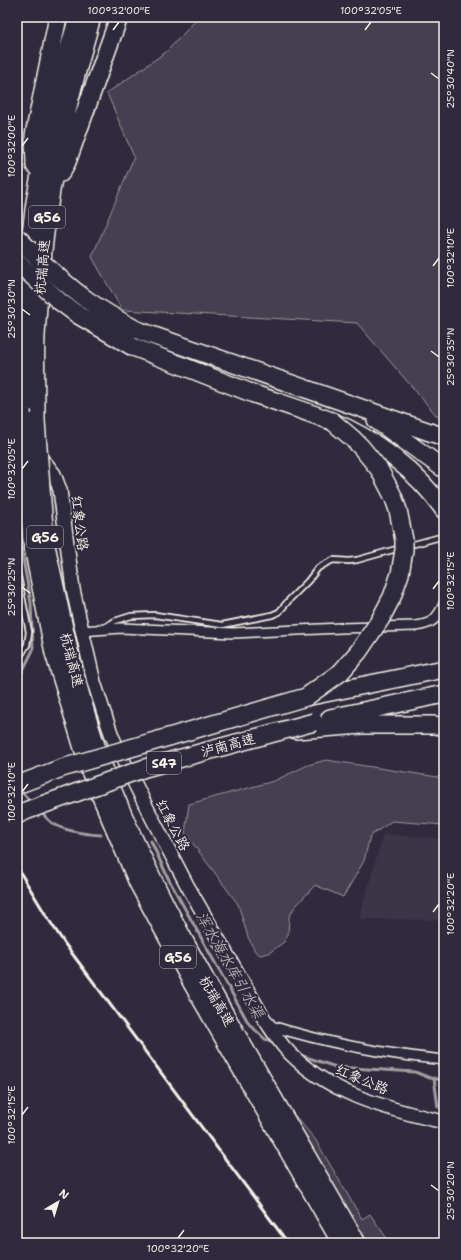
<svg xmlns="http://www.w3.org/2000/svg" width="461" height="1260" viewBox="0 0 461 1260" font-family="'Shantell Sans','LXGW WenKai TC',sans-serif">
  <rect width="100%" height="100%" fill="#2f2a3d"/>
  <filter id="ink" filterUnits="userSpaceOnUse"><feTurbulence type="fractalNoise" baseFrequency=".025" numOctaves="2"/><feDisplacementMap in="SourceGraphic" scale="8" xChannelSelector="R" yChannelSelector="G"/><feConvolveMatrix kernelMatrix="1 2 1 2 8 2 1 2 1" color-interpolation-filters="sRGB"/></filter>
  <g filter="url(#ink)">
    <path fill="#3b3647" d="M383,834L444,839V920L359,919Z"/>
    <path fill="#454050" stroke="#9c989c" d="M199,17H444V423L442,422L357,323L122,310L92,257L134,157L107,93L166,52Z
      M326,760L444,778V825L392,821L370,836L364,861L343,897L315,885L294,908L289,917L288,935L284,942L269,953L260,955L255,951L248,937L238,904L185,833L189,804L274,781L308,765Z
      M287,1106L315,1139L362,1219L370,1214L390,1243H363Z"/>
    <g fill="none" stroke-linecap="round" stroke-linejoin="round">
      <path stroke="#a19ea0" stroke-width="3" d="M17,526L31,603L33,650L17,682
        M20,790L31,802
        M41,812C44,815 48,820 52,823C66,832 85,834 101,835
        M151,841L169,880L249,1024L265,1039L276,1045
        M300,1055L336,1067L415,1072L430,1078L444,1080
        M434,1078L438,1107
        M440,1125L444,1158"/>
      <g stroke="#f4f1e8" stroke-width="8">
        <path id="lane" d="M407,546L444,536
          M17,571L29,632L27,645L17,661
          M105,627L115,621L131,616L155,615L222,625L272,615L279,612L290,599L308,581L318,568L325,564L333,560L349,561L357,560L400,548"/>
      </g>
      <g stroke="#f4f1e8" stroke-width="12">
        <path id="street" d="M82,631L121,628L233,633L341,628L416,626C432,624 437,619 444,604
          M268,1025C326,1043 384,1054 444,1060"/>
      </g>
      <g stroke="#f4f1e8" stroke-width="16">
        <path id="secondary" d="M35,453L47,465L54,474L60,490L73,589L79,617L94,682L104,713L112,736L125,764L151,816L187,885L263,1017C270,1027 276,1037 284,1047C325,1093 386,1109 444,1122"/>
      </g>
      <g stroke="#f4f1e8" stroke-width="20">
        <path id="highway" d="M35,166L34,135L58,17
          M61,173L67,162L119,17
          M137,330L444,437
          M133,347C173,362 213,378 254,394C280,403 306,411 331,421C374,438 418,472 444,510
          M22,411C22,350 24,293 31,233C33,219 34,205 37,191C47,132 61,74 78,17
          M376,420L444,469
          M36,421C36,393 35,364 36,336C39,280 45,223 55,167C64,117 78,66 92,17
          M69,651C80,695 92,739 109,781C149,881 201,974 256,1068C289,1126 323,1184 357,1243
          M54,653L90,771L138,883L192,983L341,1243
          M306,697L444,669
          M330,718L444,694
          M296,730L362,725H434L444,727"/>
      </g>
      <use href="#lane" stroke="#2f2a3d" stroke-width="4.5"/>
      <use href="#street" stroke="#2f2a3d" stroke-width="9"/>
      <use href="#secondary" stroke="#2f2a3d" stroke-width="13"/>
      <use href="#highway" stroke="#2f2a3d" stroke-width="17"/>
      <path stroke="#f4f1e8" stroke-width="3" d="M17,867L47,917L65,944L288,1243"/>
      <g stroke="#f4f1e8" stroke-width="20" stroke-linecap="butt">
        <path id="highway-bridge" d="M17,237C38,259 62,282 87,300C103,311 120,321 137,330
          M17,262L59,301L78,315L133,347
          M22,411L32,542L54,653
          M36,421L45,541L69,651
          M17,785L62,768L306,697L341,672L359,651L380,620L392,597L400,574L404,550V540L398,510L393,496L379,469L361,447L352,438L332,421
          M17,815L28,810L145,768L314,722"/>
      </g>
      <use href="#highway-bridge" stroke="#2f2a3d" stroke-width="17"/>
    </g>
  </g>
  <path fill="none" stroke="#f4f1e8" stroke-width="1.5" d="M113,30L119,22M365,30L371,22M431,73L439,79M22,146L28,138M433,266L439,258M22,309L30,315M431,351L439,357M22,469L28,461M22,587L30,593M433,589L439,581M22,792L28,784M433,912L439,904M22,1115L28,1107M431,1185L439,1191M178,1238L184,1230"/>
  <g text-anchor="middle" stroke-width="4" stroke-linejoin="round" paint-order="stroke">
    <g fill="#2f2a3d" stroke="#b9b5b5" stroke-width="1">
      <rect x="29" y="206" width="36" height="22" rx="3"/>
      <rect x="27" y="526" width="36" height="22" rx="3"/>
      <rect x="147" y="752" width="34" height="22" rx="3"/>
      <rect x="160" y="946" width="36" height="22" rx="3"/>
    </g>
    <g font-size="13" font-weight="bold" fill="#f4f1e8">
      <text x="47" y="222">G56</text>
      <text x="45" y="542">G56</text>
      <text x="164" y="768">S47</text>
      <text x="178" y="962">G56</text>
    </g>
    <g font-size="14" fill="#f4f1e8" stroke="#2f2a3d">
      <text transform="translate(42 267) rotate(-85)" y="5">杭瑞高速</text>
      <text transform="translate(80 523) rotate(83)" y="5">红象公路</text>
      <text transform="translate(72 660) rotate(76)" y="5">杭瑞高速</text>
      <text transform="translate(228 745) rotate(-15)" y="5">泸南高速</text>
      <text transform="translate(173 825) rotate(62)" y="5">红象公路</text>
      <text transform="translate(217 1001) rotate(60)" y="5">杭瑞高速</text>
      <text transform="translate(362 1079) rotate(23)" y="5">红象公路</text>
    </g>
    <g font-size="15" font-style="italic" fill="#b6b2b2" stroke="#2f2a3d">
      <text transform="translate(230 965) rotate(60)" y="5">浑水海水库引水渠</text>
    </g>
  </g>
  <rect width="461" height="1260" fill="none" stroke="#2f2a3d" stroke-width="44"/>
  <g transform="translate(58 1202) rotate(38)" stroke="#2f2a3d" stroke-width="3" paint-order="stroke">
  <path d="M0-3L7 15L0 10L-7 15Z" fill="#f4f1e8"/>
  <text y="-6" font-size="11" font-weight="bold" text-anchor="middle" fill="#f4f1e8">N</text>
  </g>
  <rect x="22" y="22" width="417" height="1216" fill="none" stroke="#f4f1e8" stroke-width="1.5"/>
  <g font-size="10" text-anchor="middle" fill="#f4f1e8">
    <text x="119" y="14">100°32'00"E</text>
    <text x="371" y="14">100°32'05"E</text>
    <text transform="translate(450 79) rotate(-90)" y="4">25°30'40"N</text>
    <text transform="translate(11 146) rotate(-90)" y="4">100°32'00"E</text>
    <text transform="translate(450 258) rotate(-90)" y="4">100°32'10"E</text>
    <text transform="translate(11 309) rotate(-90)" y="4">25°30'30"N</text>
    <text transform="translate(450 357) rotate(-90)" y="4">25°30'35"N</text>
    <text transform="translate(11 469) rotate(-90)" y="4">100°32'05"E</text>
    <text transform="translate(450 581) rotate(-90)" y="4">100°32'15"E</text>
    <text transform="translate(11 587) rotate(-90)" y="4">25°30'25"N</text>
    <text transform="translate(11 792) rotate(-90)" y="4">100°32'10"E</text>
    <text transform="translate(450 904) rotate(-90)" y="4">100°32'20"E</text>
    <text transform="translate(11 1115) rotate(-90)" y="4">100°32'15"E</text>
    <text transform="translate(450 1191) rotate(-90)" y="4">25°30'20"N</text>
    <text x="178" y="1252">100°32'20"E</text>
  </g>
</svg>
